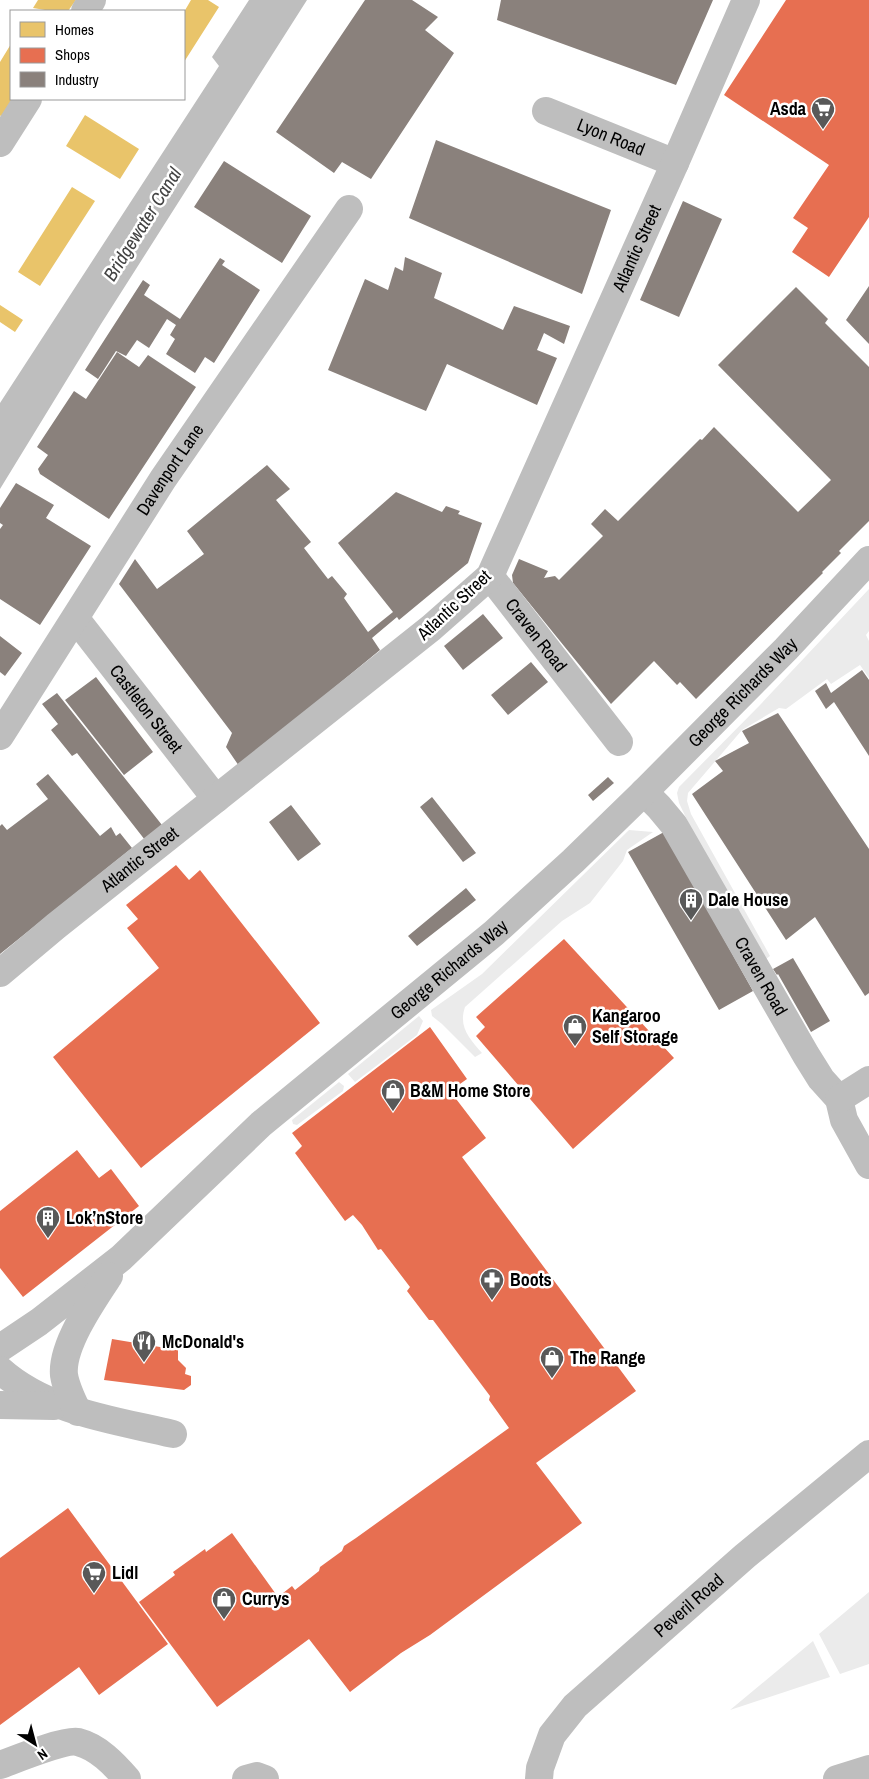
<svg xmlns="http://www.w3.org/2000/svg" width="869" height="1779" viewBox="0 0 869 1779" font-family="'Archivo Narrow',sans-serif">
  <rect width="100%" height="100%" fill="#fff"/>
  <path fill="#ebebeb" d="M869,589V631L866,635L869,641V678L860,665L831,684L827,679L786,709L779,708L742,730L688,793L687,801L691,814L770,956L766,959L691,828L679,803L677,793L679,787L760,705Z
    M629,830L653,832L627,850L623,861L590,903L562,921L465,1007C458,1027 470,1039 482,1053L475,1057L442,1024L432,1016L431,1010L482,974Z
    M419,1016L423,1021L417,1035L355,1082L348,1074Z
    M339,1082L344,1086L343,1091L297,1125L293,1124L292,1120Z
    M869,1592V1664L840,1674L819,1634Z
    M813,1641L830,1677L730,1710Z"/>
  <path fill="#bebebe" d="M249,0H307L101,324L0,489V403L219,66L212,57Z"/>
  <path fill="#e9c46a" d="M38,0H76L68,11H51L33,8Z
    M191,0H208L219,7L184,62V12Z
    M11,44V99H13L1,117L0,115V62Z
    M85,115L139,149L120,179L66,146Z
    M72,187L95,201L40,286L18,272Z
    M0,305L23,320L15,332L0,322Z"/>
  <path fill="#e76f51" d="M786,0H869V217L829,277L792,252L808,228L793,218L829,165L724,95Z
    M176,865L189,880L200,870L320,1023L141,1168L53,1057L159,968L127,928L138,919L126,905Z
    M564,939L674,1058L573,1149L476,1036L485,1027L476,1017Z
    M430,1027L467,1079L450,1091L486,1138L462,1157L636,1391L536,1463L582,1523L430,1635L401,1653L350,1692L309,1639L217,1707L139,1602L175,1575L173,1572L205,1549L206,1552L232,1533L278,1597L292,1586L295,1590L319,1571L320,1567L342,1551L344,1546L356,1538L509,1428L489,1400L490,1396L433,1320H429L407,1291L410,1287L381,1249L378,1250L362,1225L353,1215L345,1221L295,1153L302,1146L292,1133Z
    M77,1150L99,1178L111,1169L139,1206L23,1297L0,1268V1211Z
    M112,1339L178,1350V1360L186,1368L185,1374L191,1376V1385L184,1390L104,1380Z
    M68,1508L168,1644L99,1695L79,1667L0,1725V1558Z"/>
  <path fill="#8a817c" d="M365,0H412L438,17L425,30L454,53L371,179L342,162L334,173L276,132Z
    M501,0H713L676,85L497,20Z
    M436,140L611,210L582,294L409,218Z
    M224,161L311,216L282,263L194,207Z
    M683,201L722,219L679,317L640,300Z
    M405,257L442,273L434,298L503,330L514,306L570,326L564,344L544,333L537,350L557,358L537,405L447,364L426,411L328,370L365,279L388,290L395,267L403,271Z
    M220,258L225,261L222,265L260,290L214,363L205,357L195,373L166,354L175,339L170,335L176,325L167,319L149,348L137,340L126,356L116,351L98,379L85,370L143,280L150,285L144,295L180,319Z
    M869,286V344L846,320Z
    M796,287L828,319L825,323L869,367V521L839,551L841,553L822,572L823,573L696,699L680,682L677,685L654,661L611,704L513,583L512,575L519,559L548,571L544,578L555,576L559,580L603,536L591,524L605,509L618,521L700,439L702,440L714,427L798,512L831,480L718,365Z
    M117,352L139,367L148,355L196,387L109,519L40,474L38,469L48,455L37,447L74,391L86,399Z
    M267,465L290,489L276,500L311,542L304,548L328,579L332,576L347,594L344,598L368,632L393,612L338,543L396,492L442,512L446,506L460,511L458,514L482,523L468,563L399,620L397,617L372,638L380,650L239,766L226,747L232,733L119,584L135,559L157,589L204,554L187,531Z
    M16,483L54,505L46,518L91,546L40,625L0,599V529L3,525L0,523V508Z
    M483,614L503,638L463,670L444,646Z
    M0,636L22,653L5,676L0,672Z
    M531,662L548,682L508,715L491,695Z
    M862,670L869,680V756L834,702L826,709L815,691L826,683L831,693Z
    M96,677L153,752L124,775L65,700Z
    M57,693L162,825L145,840L77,753L72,756L51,730L58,724L42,704Z
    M778,713L869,849V993L865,996L815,917L786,940L692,794L723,771L715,761L749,743L742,731Z
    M48,774L100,836L111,827L116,836L120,833L132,848L0,954V826L2,824L7,830L48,799L36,784Z
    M608,777L614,783L593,801L588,795Z
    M432,797L476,853L463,862L420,807Z
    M291,805L321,844L298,861L269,822Z
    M664,832L753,991L719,1010L628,852Z
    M466,888L476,900L417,946L408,936Z
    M793,958L830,1021L811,1032L778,974L777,975L773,969Z"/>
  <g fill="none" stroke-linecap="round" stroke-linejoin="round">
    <g stroke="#bebebe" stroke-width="28">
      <path d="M85,11L92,0"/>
      <path id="s1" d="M546,111L675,163"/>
      <path d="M0,143L28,99"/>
      <path id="s2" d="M490,576L619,742"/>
      <path id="s3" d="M76,619L216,799"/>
      <path id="s4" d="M0,736L163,479L349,209"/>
      <path id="s5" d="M644,792L659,807L674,825L806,1055L821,1079L839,1099L844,1120L869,1165"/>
      <path id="s6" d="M0,973L56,926L431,628L490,576L675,163L746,0"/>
      <path d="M839,1099L869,1080"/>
      <path id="s7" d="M0,1348L39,1322L121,1258L261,1124L494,933L573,861L644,792L786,649L869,560"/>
      <path d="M0,1370C47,1412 114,1420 173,1434"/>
      <path d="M0,1405L54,1406"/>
      <path d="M78,1412C72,1400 66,1388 64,1375C61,1346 93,1300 109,1276"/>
      <path d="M0,1765C14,1760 65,1739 78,1742C98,1747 114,1764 127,1779"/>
      <path d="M246,1779L257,1776L265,1779"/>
      <path id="s8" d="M539,1779L540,1768L552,1735L575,1706L745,1556L869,1454"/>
      <path d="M837,1779L869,1769"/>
    </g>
  </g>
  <defs>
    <g id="supermarket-pin" transform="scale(1.25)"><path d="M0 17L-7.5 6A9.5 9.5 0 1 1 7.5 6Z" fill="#595959" stroke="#fff"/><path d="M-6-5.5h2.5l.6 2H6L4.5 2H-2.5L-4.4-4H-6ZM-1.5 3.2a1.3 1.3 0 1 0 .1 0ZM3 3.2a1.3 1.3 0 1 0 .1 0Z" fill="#fff"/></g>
    <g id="building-pin" transform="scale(1.25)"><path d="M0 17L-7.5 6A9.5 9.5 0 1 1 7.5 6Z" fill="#595959" stroke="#fff"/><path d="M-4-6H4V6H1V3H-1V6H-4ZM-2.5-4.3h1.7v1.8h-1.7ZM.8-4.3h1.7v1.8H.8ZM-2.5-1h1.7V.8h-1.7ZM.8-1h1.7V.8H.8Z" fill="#fff"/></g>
    <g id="shop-pin" transform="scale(1.25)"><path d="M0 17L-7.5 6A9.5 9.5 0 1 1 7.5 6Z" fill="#595959" stroke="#fff"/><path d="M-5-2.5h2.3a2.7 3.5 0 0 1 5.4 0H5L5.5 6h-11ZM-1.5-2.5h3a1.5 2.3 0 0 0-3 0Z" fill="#fff"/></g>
    <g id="pharmacy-pin" transform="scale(1.25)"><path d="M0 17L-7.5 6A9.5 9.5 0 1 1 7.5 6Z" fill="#595959" stroke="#fff"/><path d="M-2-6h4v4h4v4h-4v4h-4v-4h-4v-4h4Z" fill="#fff"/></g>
    <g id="restaurant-pin" transform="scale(1.25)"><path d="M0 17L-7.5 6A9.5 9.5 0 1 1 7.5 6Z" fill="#595959" stroke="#fff"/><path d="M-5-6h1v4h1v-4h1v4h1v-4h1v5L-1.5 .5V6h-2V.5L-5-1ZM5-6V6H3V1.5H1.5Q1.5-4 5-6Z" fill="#fff"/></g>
  </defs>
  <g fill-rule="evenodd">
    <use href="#supermarket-pin" x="823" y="109"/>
    <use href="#building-pin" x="691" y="900"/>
    <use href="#shop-pin" x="575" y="1026"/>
    <use href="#shop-pin" x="393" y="1091"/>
    <use href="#building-pin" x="48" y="1218"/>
    <use href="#pharmacy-pin" x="492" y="1280"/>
    <use href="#restaurant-pin" x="144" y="1342"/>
    <use href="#shop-pin" x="552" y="1358"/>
    <use href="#supermarket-pin" x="94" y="1573"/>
    <use href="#shop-pin" x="224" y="1599"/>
  </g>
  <g text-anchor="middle" stroke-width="5" stroke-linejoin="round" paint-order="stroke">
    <g font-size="18" font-weight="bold" fill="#000" stroke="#fff" text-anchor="start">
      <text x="806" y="115" text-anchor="end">Asda</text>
      <text x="708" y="906">Dale House</text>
      <text x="592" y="1022">Kangaroo<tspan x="592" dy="21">Self Storage</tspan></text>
      <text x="410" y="1097">B&amp;M Home Store</text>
      <text x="66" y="1224">Lok’nStore</text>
      <text x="510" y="1286">Boots</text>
      <text x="162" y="1348">McDonald's</text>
      <text x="570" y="1364">The Range</text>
      <text x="112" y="1579">Lidl</text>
      <text x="242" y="1605">Currys</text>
    </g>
    <g font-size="18" fill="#000" stroke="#fff">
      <text dy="6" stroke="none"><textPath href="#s1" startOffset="70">Lyon Road</textPath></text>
      <text dy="6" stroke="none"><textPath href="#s6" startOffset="990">Atlantic Street</textPath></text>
      <text dy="6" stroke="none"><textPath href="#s4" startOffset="316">Davenport Lane</textPath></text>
      <text transform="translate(454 605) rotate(-43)" y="6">Atlantic Street</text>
      <text dy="6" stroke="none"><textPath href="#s2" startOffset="75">Craven Road</textPath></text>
      <text dy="6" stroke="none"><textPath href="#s7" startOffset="992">George Richards Way</textPath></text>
      <text dy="6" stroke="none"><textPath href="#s3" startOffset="114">Castleton Street</textPath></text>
      <text dy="6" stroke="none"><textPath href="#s6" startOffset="180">Atlantic Street</textPath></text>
      <text dy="6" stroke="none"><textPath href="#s7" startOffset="588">George Richards Way</textPath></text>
      <text dy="6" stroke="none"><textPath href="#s5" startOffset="219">Craven Road</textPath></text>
      <text dy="6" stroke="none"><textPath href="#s8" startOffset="235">Peveril Road</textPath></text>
    </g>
    <g font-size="19" font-style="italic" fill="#434343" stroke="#fff">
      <text transform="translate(142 224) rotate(-58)" y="7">Bridgewater Canal</text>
    </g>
  </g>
  <rect x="10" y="10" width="175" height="90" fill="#ffffff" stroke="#999999"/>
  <rect x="20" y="22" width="25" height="15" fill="#e9c46a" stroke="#999999"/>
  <text x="55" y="35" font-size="15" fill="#000000">Homes</text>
  <rect x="20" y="48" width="25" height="15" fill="#e76f51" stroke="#999999"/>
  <text x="55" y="60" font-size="15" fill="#000000">Shops</text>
  <rect x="20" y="72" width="25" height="15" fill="#8a817c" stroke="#999999"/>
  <text x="55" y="85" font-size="15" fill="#000000">Industry</text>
  <g transform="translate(35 1744) rotate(144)" stroke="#ffffff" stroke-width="4" paint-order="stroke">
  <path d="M0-4L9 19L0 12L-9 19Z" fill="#000000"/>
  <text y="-8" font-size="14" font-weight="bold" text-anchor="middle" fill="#000000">N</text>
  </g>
</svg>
